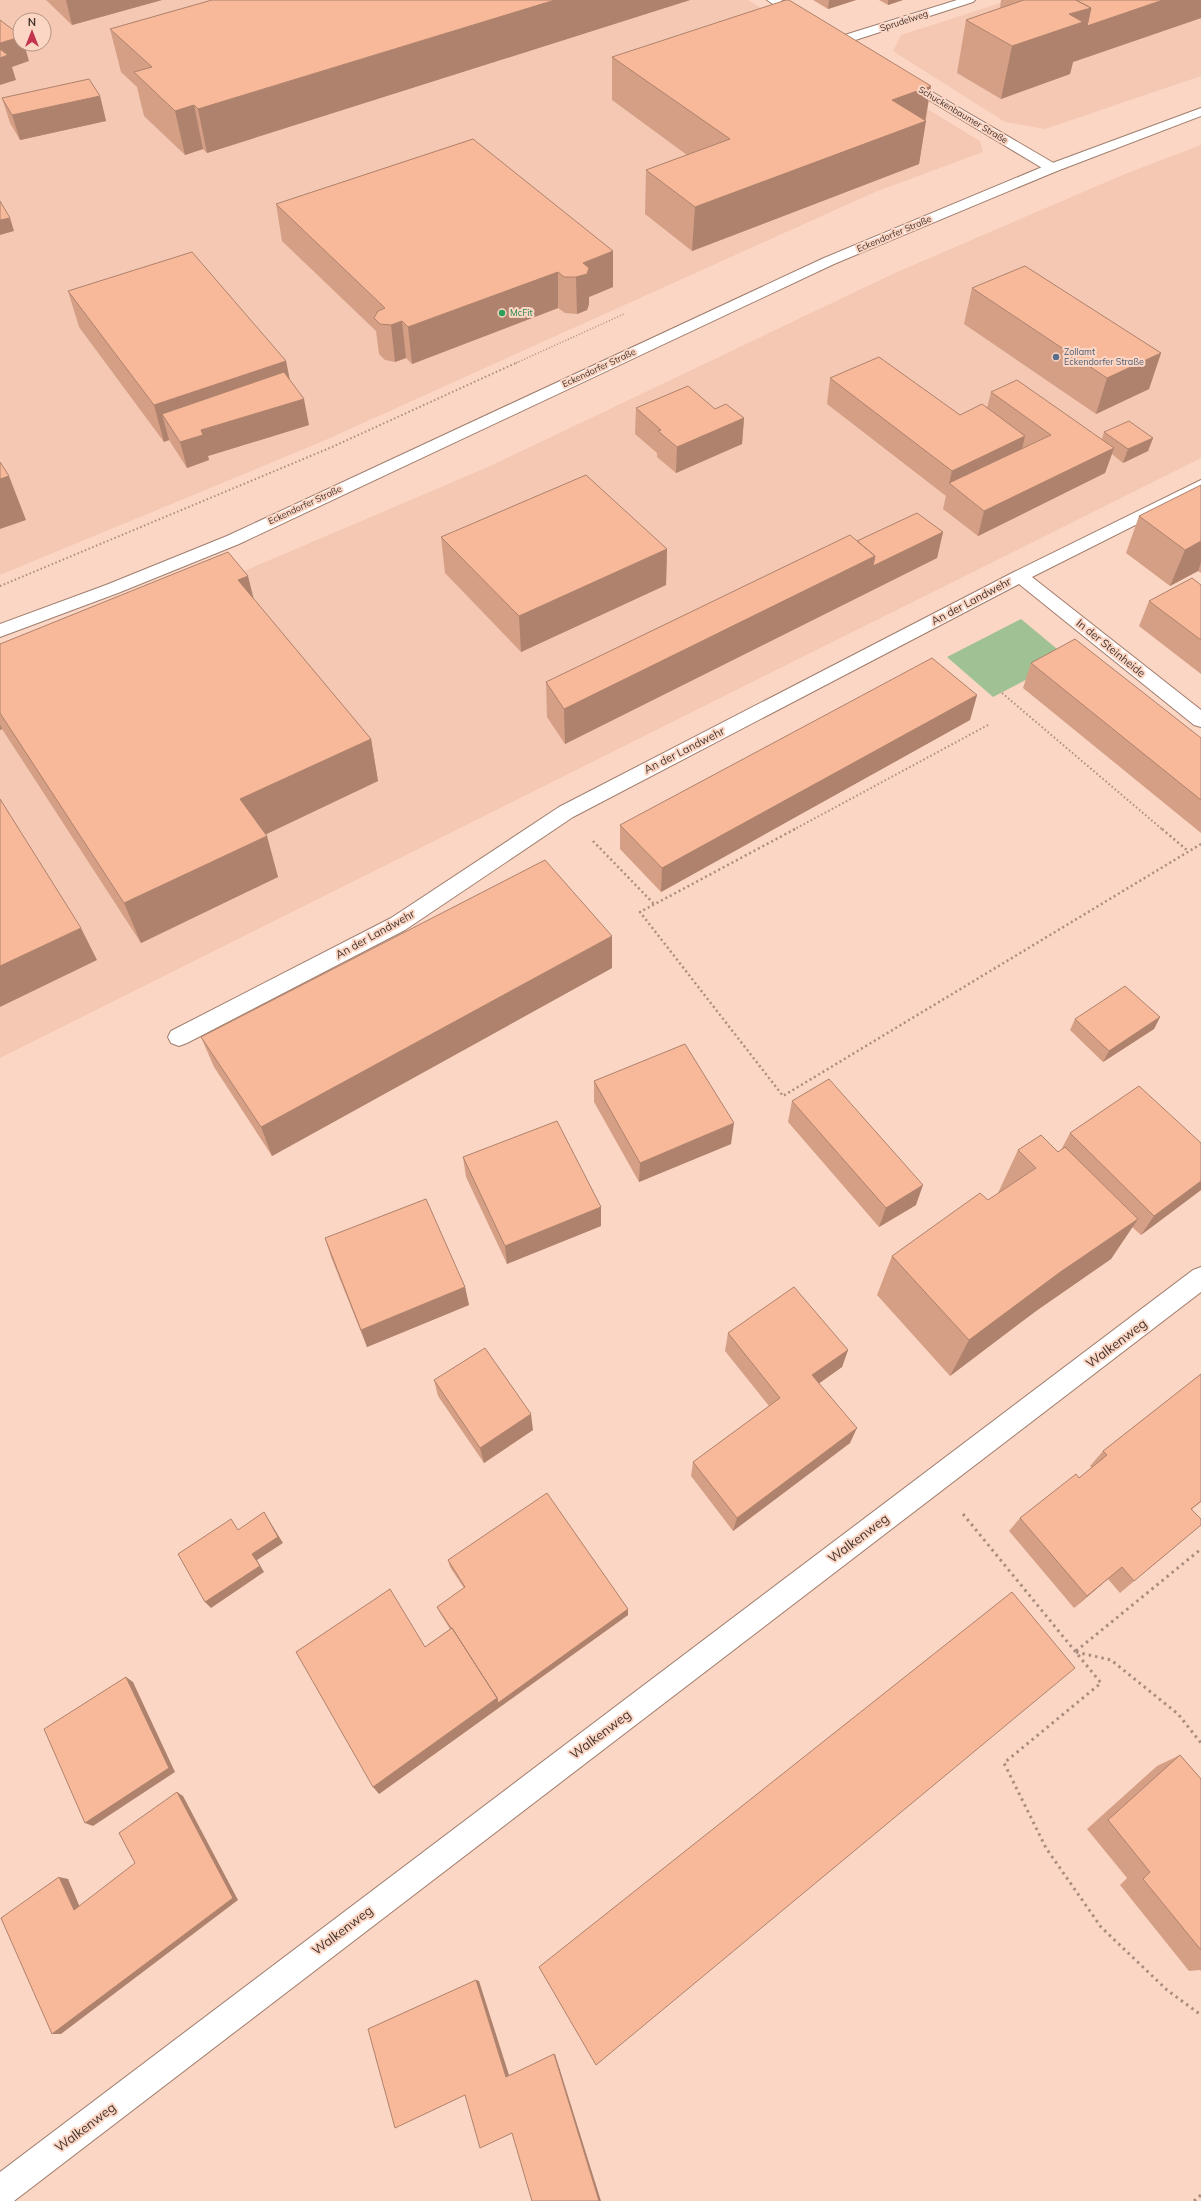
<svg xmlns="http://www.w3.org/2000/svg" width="1201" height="2201" viewBox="0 0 1201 2201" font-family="Mulish,sans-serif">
  <rect width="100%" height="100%" fill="#fcd6c4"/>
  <path fill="#f4c8b3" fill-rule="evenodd" d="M0,0H748L980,141L983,152L875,192L321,442L0,575ZM20,20H44V44H20Z
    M1010,0H1201V76L1045,129L1005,122L893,51L901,35Z
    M1201,145V458L0,1058V675L488,467L897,272L1125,174Z"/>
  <path fill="#a0c194" d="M1021,619L1068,658L993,697L947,657Z"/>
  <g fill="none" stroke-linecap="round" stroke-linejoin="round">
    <g stroke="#9f7d6d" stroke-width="2">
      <path id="minor" d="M767,0H781L808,18L806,21H798Z
        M957,0H975L973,2L843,44L839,45L833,41L835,38Z
        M903,75L1057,165L1059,168L1057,171H1047L899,82L897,79Z
        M1201,480V492L1032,577L1201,710V727L1194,725L1019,584L573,817L405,930L187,1043L179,1046L171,1043L168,1037L171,1031L391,918L559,807L1014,572Z
        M1201,1267V1292L14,2201H0V2172L1193,1270Z"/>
    </g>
    <g stroke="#9f7d6d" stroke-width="2">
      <path id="tertiary" d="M1201,108V116L1057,171L834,264L239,544L118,593L0,637V624L106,585L227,536L824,258L1047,165Z"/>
    </g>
    <path stroke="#a98d80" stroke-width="1.5" stroke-dasharray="1 2" stroke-linecap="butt" d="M516,363L624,314"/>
    <path stroke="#a98d80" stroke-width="2" stroke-dasharray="1.5 2.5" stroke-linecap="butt" d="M0,586L332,447L518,362
      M1002,693L1163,830
      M793,830L988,725"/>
    <path stroke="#a98d80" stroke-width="2.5" stroke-dasharray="2 3" stroke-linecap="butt" d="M795,829L640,912L783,1096L1201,844
      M1162,829L1188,851
      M593,841L654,904"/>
    <path stroke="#a98d80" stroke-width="3" stroke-dasharray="2.5 4" stroke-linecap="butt" d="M963,1514L1101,1683L1004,1763L1046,1848L1101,1927L1167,1990L1201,2015
      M1076,1651L1201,1549
      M1076,1652L1111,1660L1178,1714L1201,1743
      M1194,2201L1201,2195"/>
    <use href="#minor" fill="#fff" fill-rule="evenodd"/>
    <use href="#tertiary" fill="#fff" fill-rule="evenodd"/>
  </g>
  <path fill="#d59f85" d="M46,0H162L72,25Z
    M212,0H690L207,153L203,149L185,155L144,116L137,87L121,72L110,29Z
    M813,0H856L828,9Z
    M879,0H903L888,5Z
    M1001,0H1201V18L1073,62L1070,74L1001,99L957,73L966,20L1000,8Z
    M612,57L931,86L919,164L692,251L645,214L646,170L687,155L612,100Z
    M100,96L106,121L20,140L10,123L2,98Z
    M473,139L613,287L589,297V304L587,310L577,314L565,313L558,308L412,364L406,358L395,362L385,360L379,354L376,331L282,241L276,204Z
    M972,288L1161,353L1149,389L1096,414L964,324Z
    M68,291L286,361L290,380L309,425L208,456L209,460L187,468L169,440L164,442L79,327Z
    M830,378L960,415L987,408L991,392L1102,439L1104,432L1153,438L1148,451L1123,463L1112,454L1105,473L978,536L943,509L946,496L827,404Z
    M636,408L715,409L744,418L742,444L676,473L657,457V453L635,434Z
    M1201,485V573L1198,571L1170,586L1126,553L1139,516Z
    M943,532L937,558L565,744L547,717L546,682L857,541Z
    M441,537L667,549L666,585L521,652L445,573Z
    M1201,585V674L1139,626L1149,601Z
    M253,599L371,739L378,781L266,834L278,877L141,943L2,729L0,730V644Z
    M1031,663L1201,738V833L1023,688Z
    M977,695L970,720L661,892L620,849V825Z
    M612,968L272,1156L214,1067L201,1037Z
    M1160,1017L1154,1029L1103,1062L1070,1030L1075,1019Z
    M594,1081L731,1144L639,1182L594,1102Z
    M792,1101L916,1205L879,1227L788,1122Z
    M1070,1133L1201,1190L1141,1235L1132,1227L1111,1259L1036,1311L950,1376L877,1295L892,1256L988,1200L999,1193H998L1018,1150L1058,1152L1061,1150Z
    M463,1157L601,1226L507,1264L466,1177Z
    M325,1238L465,1287L469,1305L367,1347L331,1257Z
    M728,1333L848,1350L842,1367L819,1383L850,1443L733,1531L691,1476L693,1462L769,1406L725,1351Z
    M1201,1374V1502L1192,1509L1201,1525L1120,1593L1108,1579L1074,1608L1009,1531L1020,1518L1079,1478L1092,1468L1090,1466L1103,1451Z
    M434,1380L533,1430L484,1463L438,1396Z
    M448,1560L628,1609V1615L379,1794L425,1647L450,1629L440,1613L437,1607L464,1588L450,1567Z
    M1180,1755L1201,1779V1971L1200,1970L1189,1971L1120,1885L1127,1878L1087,1829L1157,1766Z"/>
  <path fill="#ae826c" d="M66,0H162L72,25Z
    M555,0H690L207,153L198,109Z
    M829,0H856L828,9Z
    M888,0H903L888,5Z
    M1163,0H1201V18L1073,62L1070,74L1001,99L1012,46L1069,14L1091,8Z
    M20,37V44H24L29,61L12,67L16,80L0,85V43Z
    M931,86L925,121H926L919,164L692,251L695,207L892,100Z
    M100,96L106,121L20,140L12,115Z
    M194,105L203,149L185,155L175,111Z
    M10,218L14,231L0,235V220Z
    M613,251V287L589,297V304L587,310L577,314L576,277L583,263Z
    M558,272V308L412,364L408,327Z
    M402,321L406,358L395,362L391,325Z
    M1161,353L1149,389L1096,414L1107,378Z
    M286,361L293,397L162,414L169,440L164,442L154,405Z
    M304,399L309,425L208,456L209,460L187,468L180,442L201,430Z
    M744,418L742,444L676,473L677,447Z
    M1025,436L1019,462L949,484L952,471Z
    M1153,438L1148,451L1123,463L1128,449Z
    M1114,448L1105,473L978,536L984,511Z
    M9,476L26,520L0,529V479Z
    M943,532L937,558L565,744L564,709L875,556Z
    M1201,541V563L1198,571L1170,586L1185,550Z
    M667,549L666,585L521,652L519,616Z
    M248,576L259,620L238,580Z
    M977,695L970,720L661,892L662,868Z
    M0,724L2,729L0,730Z
    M371,739L378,781L252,841L240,799Z
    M267,836L278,877L141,943L124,903Z
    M81,928L97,960L0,1007V966Z
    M612,936V968L272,1156L261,1127Z
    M1160,1017L1154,1029L1103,1062L1109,1051Z
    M734,1123L731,1144L639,1182L640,1163Z
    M1201,1181V1190L1141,1235L1154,1216Z
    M923,1185L916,1205L879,1227L886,1208Z
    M601,1207V1226L507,1264L505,1246Z
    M1138,1219L1111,1259L1036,1311L950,1376L969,1340L1059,1273Z
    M465,1287L469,1305L367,1347L361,1330Z
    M848,1350L842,1367L807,1392L812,1375Z
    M531,1414L533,1430L484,1463L480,1448Z
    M857,1428L850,1443L733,1531L737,1518Z
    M264,1512L283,1543L257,1560L264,1572L211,1608L205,1602L252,1554Z
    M1122,1567L1108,1579L1074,1608L1087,1596Z
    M628,1609V1615L379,1794L373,1787L497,1698Z
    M126,1677L133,1682L175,1772L93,1826L85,1823Z
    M177,1792L183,1796L238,1900L61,2034H52Z
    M59,1877L68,1879L82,1912L74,1910Z
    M476,1980L479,1981L509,2075L506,2077Z
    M554,2054H555L601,2201H599Z"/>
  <path fill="#f8b99b" stroke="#ae826c" d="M212,0H555L198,109L194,105L175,111L134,72L152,67L110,29Z
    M786,0H789L931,86L892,100L926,121L695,207L646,170L730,139L612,57Z
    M1024,0H1076L1091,8L1069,14L1083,22L1012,46L966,20Z
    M1076,0H1163L1087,26L1091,8Z
    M0,20L20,35V37L0,43Z
    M0,49L8,55L0,58Z
    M89,79L100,96L12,115L2,98Z
    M473,139L613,251L583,263L589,268L587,274L576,277H564L558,272L408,327L402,321L391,325L380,324L374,318L378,311L385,308L276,204Z
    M0,201L10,218L0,220Z
    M192,252L286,361L154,405L68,291Z
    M1025,266L1161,353L1107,378L972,288Z
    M879,357L960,415L982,404L1025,436L952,471L830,378Z
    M284,372L304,399L201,430L203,435L180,442L162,414Z
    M1017,380L1114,448L984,511L949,483L1051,435L991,392Z
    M688,386L715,409L726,404L744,418L677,447L658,431L661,430L636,408Z
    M1129,421L1153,438L1128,449L1104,432Z
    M0,462L9,476L0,479Z
    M586,475L667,549L519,616L441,537Z
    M1201,485V541L1185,550L1139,516Z
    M917,513L943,532L873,566L875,556L857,541Z
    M850,535L875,556L564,709L546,682Z
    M228,552L248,576L238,580L371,739L240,799L267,836L124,903L0,713V644Z
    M1192,578L1201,585V640L1149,601Z
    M1075,639L1201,738V800L1031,663Z
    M932,658L977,695L662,868L620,825Z
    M0,799L81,928L0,966Z
    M545,860L612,936L261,1127L201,1037Z
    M1125,986L1160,1017L1109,1051L1075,1019Z
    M685,1044L734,1123L640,1163L594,1081Z
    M829,1079L923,1185L886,1208L792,1101Z
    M1139,1086L1201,1143V1181L1154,1216L1070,1133Z
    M557,1121L601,1207L505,1246L463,1157Z
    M1041,1135L1058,1152L1065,1147L1138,1219L1059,1273L969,1340L892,1256L980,1193L988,1200L1036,1168L1018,1150Z
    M426,1199L465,1287L361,1330L325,1238Z
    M794,1287L848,1350L812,1375L857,1428L737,1518L693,1462L780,1398L728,1333Z
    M485,1348L531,1414L480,1448L434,1380Z
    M1201,1374V1501L1191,1509L1201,1519V1525L1134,1581L1122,1567L1087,1596L1020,1518L1076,1474L1079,1478L1107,1455L1103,1451Z
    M547,1493L628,1609L498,1703L497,1698L452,1628H451L437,1607L465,1587L448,1560Z
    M264,1512L278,1537L252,1554L260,1566L205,1602L178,1554L231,1519L238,1530Z
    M390,1589L425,1647L452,1628L497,1698L373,1787L296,1652Z
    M1012,1592L1075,1668L596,2065L539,1967Z
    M126,1677L169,1768L85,1823L44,1729Z
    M1180,1755L1201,1779V1950L1143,1879L1150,1872L1108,1820Z
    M177,1792L233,1898L52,2034L1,1918L59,1877L74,1910L135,1863L119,1833Z
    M476,1980L506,2077L554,2054L599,2201H532L512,2133L480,2148L465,2095L395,2128L368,2029Z"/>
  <circle fill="#2e9e5b" stroke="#fcd6c4" stroke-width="1.5" cx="502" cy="313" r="4"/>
  <circle fill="#5c6f8a" stroke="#fcd6c4" stroke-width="1.5" cx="1056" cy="357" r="4"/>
  <g text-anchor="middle" stroke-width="4" stroke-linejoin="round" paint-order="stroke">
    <g font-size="9" fill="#41322b" stroke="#fcd6c4">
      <text transform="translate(904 21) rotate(-18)" y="3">Sprudelweg</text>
      <text transform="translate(963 115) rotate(31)" y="3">Schuckenbaumer Straße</text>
      <text transform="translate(894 234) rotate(-23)" y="3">Eckendorfer Straße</text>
      <text transform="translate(599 368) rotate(-25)" y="3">Eckendorfer Straße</text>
      <text transform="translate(305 505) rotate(-25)" y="3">Eckendorfer Straße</text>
    </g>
    <g font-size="9" fill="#27864d" stroke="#fcd6c4" text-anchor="start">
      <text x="510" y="316">McFit</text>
    </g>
    <g font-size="9" fill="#4e5e75" stroke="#fcd6c4" text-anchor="start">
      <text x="1064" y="355">Zollamt<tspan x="1064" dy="10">Eckendorfer Straße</tspan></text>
    </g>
    <g font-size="11" fill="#41322b" stroke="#fcd6c4">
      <text transform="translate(971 601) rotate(-28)" y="4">An der Landwehr</text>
      <text transform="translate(1111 648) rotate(39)" y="4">In der Steinheide</text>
      <text transform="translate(684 750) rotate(-27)" y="4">An der Landwehr</text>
      <text transform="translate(375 934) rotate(-29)" y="4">An der Landwehr</text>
    </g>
    <g font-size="13" fill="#41322b" stroke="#fcd6c4">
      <text transform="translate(1116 1343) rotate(-37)" y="5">Walkenweg</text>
      <text transform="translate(858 1538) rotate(-37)" y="5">Walkenweg</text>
      <text transform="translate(600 1734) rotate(-37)" y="5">Walkenweg</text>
      <text transform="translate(342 1930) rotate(-37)" y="5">Walkenweg</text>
      <text transform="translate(85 2127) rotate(-37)" y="5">Walkenweg</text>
    </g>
  </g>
  <g transform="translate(32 32)"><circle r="19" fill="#fcd6c4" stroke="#b19487"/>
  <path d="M0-3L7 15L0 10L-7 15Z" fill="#c3334d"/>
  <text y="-6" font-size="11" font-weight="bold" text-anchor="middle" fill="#41322b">N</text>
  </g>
</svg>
